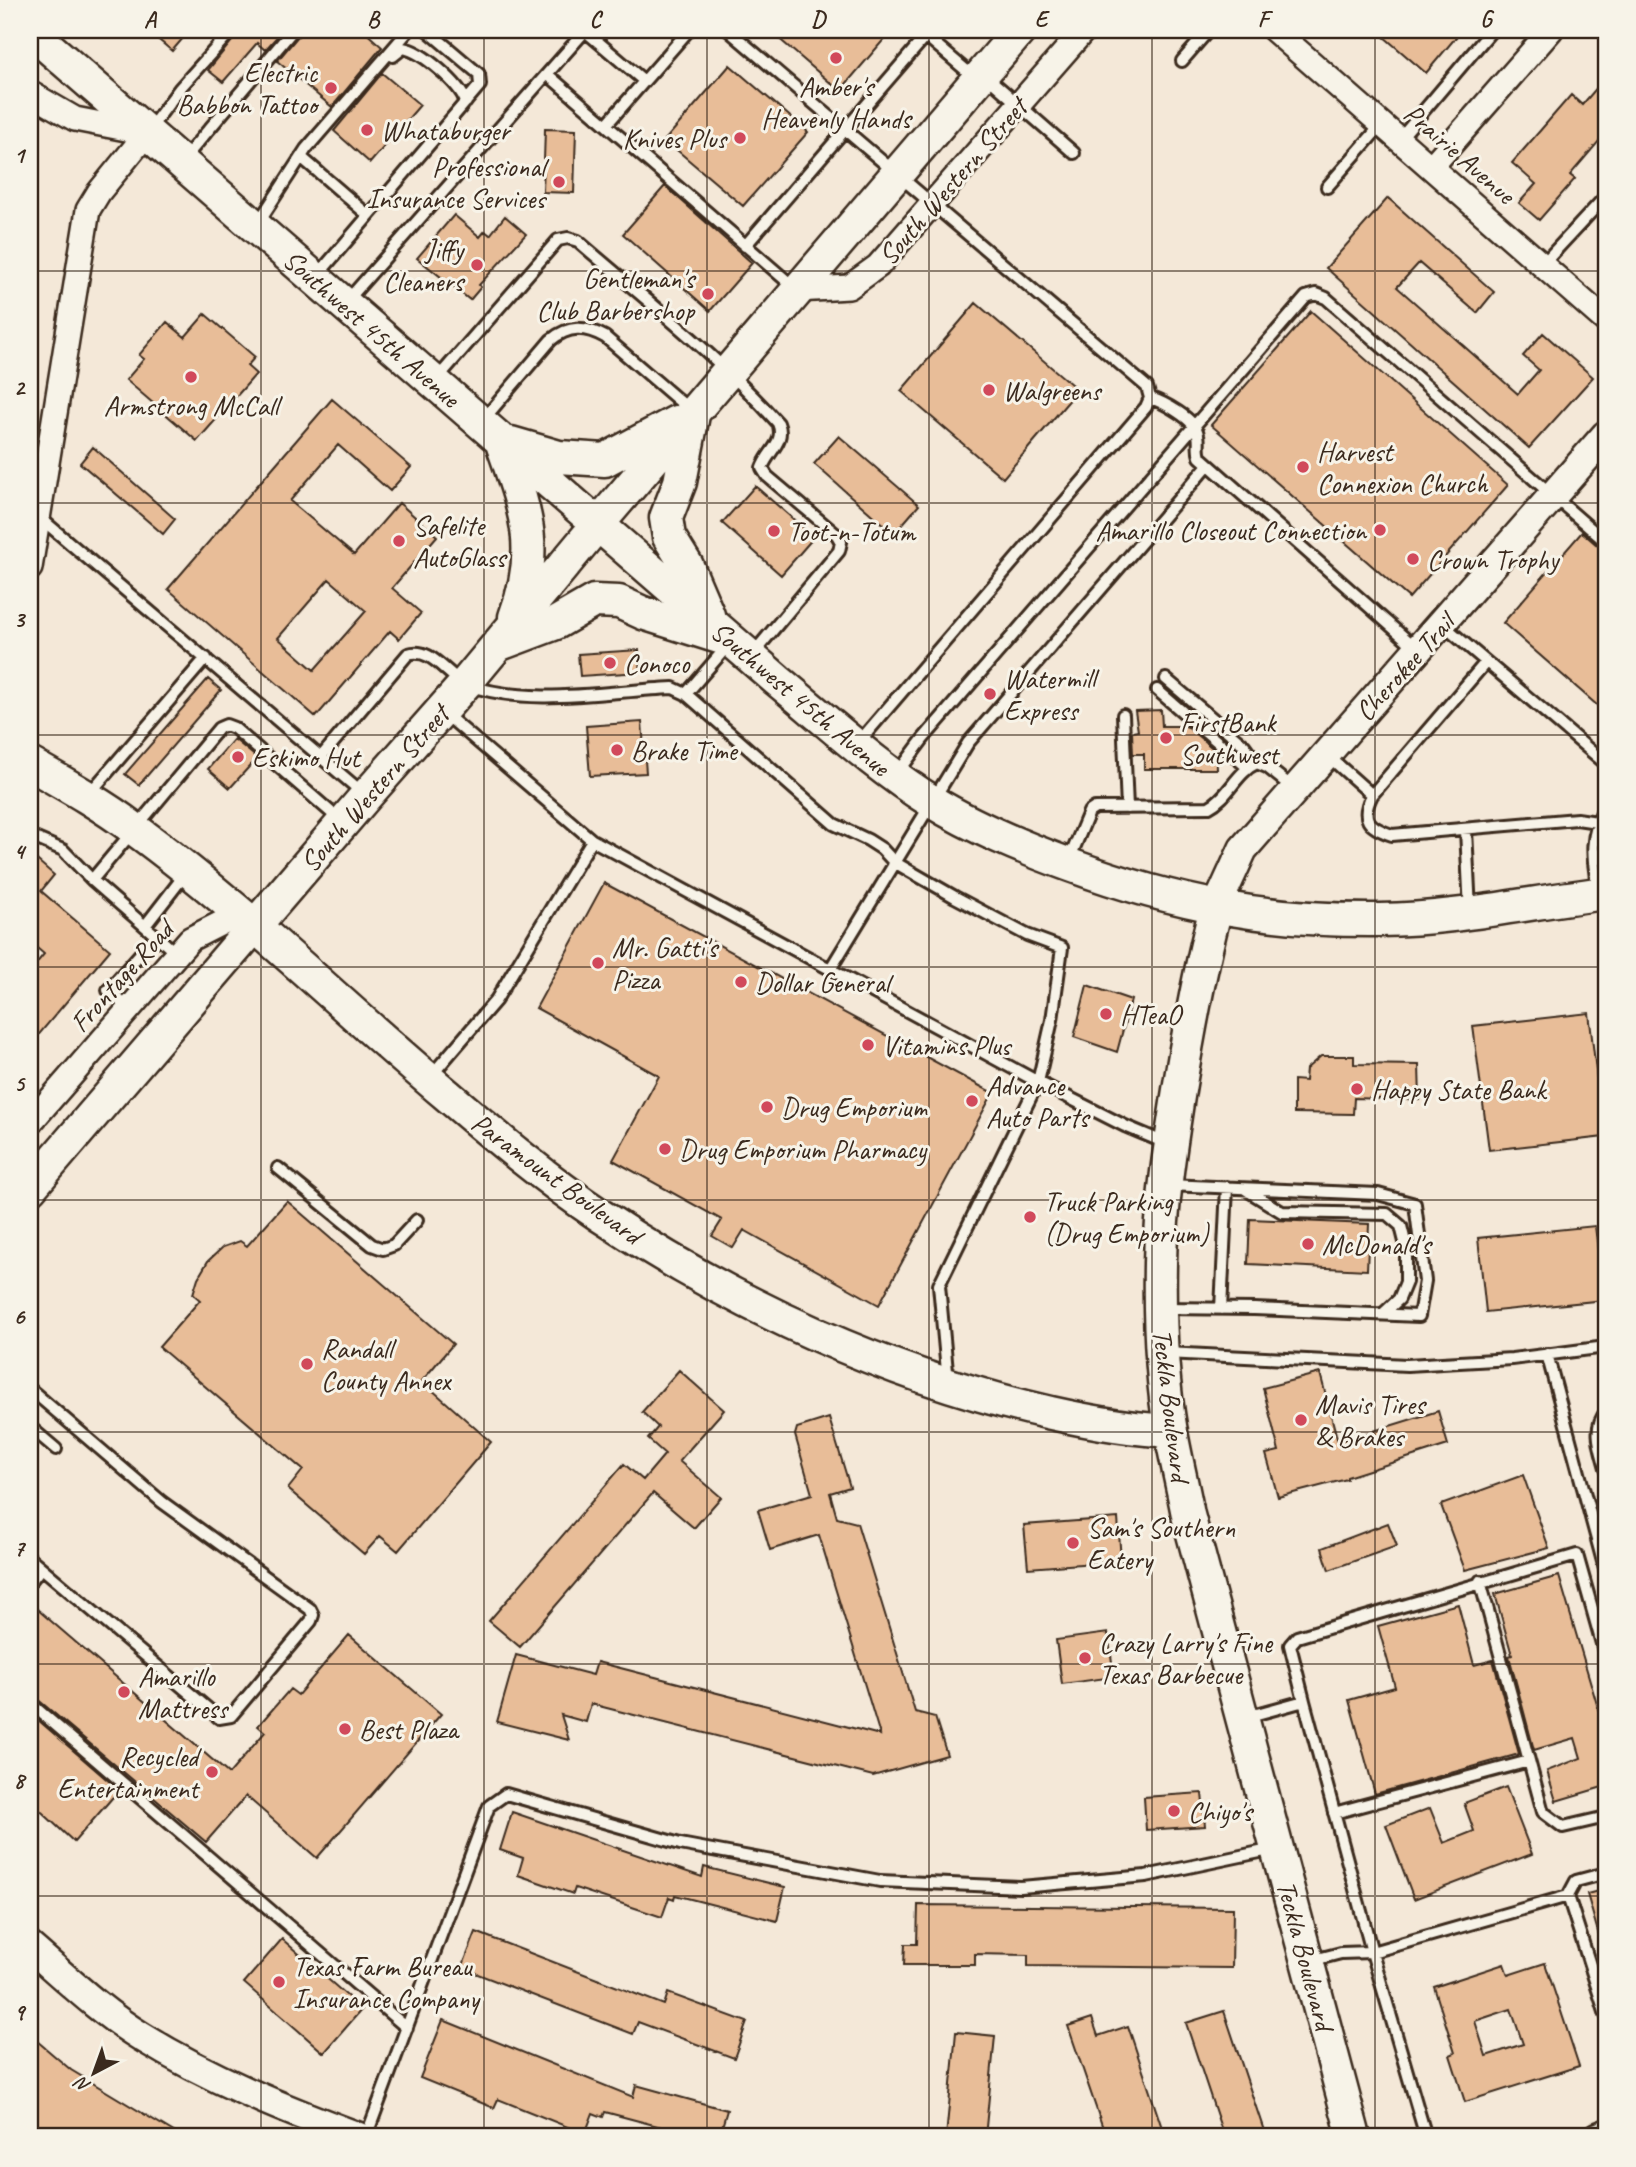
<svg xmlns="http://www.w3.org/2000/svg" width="1636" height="2167" viewBox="0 0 1636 2167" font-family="Caveat,sans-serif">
  <rect width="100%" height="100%" fill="#f4e8d8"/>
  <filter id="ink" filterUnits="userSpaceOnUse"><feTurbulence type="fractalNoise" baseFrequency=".0143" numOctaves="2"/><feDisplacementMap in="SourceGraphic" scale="14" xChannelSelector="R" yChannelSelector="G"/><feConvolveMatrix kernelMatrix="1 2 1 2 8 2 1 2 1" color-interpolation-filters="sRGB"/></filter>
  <g filter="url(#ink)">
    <path fill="#e8bd98" stroke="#3b2a1e" stroke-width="2" fill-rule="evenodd" d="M147,30H190L172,51Z
      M241,30H283L265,50L257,43L223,82L208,70Z
      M301,30H363L382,47L332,107L277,61L299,35Z
      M769,30H892L840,91Z
      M1376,30H1462L1426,73Z
      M730,65L808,132L743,206L665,140Z
      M382,73L420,105L370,163L334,131Z
      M1606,77V133L1570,175L1575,179L1539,220L1519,203L1536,184L1512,163L1571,95L1582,105Z
      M545,129L576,130L574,193L543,192Z
      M665,186L752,263L710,311L623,234Z
      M1388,198L1494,292L1477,313L1419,263L1397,287L1518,394L1539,370L1523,356L1543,333L1593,377L1529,448L1326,268Z
      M454,215L480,237L485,231L490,235L505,216L526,234L479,285L481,287L470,300L417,258Z
      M976,303L1078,390L1003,478L901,391Z
      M1311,311L1508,485L1409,598L1211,425Z
      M205,314L255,357L247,366L256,374L197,441L126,380L144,359L139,355L167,322L185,337Z
      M332,399L411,467L390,491L338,445L290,501L354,555L399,503L437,536L392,588L421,613L399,639L390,631L316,717L168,589ZM329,579L366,611L314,670L278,638Z
      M839,436L919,505L894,534L814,464Z
      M93,447L175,519L163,534L80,463Z
      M755,486L814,537L781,575L722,523Z
      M1582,532L1606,553V713L1503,623Z
      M639,650L641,672L580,676L578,654Z
      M208,679L221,690L139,785L125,774Z
      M1161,710L1162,726H1186L1216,751L1217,769H1144V754H1133L1132,732L1138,731L1135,711Z
      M642,722L646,773L590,776L586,726Z
      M234,739L257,758L230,788L208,769Z
      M30,854L54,875L41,891L110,950L30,1045V971L44,954L30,942Z
      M604,883L993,1093L879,1305L744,1230L733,1248L712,1236L722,1220L613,1160L659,1076L536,1008Z
      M1087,985L1131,1000L1117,1052L1074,1037Z
      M1589,1013L1604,1137L1489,1150L1473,1026Z
      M1321,1056H1354V1064L1419,1065L1420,1100L1354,1098L1353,1114L1294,1113V1080L1305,1081L1306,1069Z
      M287,1201L453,1344L422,1381L491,1442L398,1551L380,1536L364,1554L288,1489L303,1470L159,1347L200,1300L193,1294L198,1278L208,1261L223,1247L240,1241L247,1246Z
      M1250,1219L1369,1224L1367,1270L1248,1264Z
      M1595,1226L1604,1300L1486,1312L1478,1238Z
      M679,1370L724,1410L679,1461L721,1497L694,1528L653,1493L520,1647L489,1621L624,1464L643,1480L665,1454L648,1439L658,1427L642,1412Z
      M1320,1373L1338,1442L1438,1411L1448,1445L1347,1477V1479L1278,1497L1266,1454L1279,1451L1263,1388Z
      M829,1418L850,1487L830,1493L837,1518L857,1523L915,1712L935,1717L947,1755L873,1776L591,1704L586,1722L561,1715L569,1740L497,1722L516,1655L593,1675L597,1662L880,1735L819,1535L770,1550L758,1510L812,1494L795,1435L797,1428Z
      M1523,1475L1549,1548L1465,1570L1441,1505Z
      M1118,1518L1121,1561L1028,1568L1024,1525Z
      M1388,1523L1397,1546L1329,1570L1322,1548Z
      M1559,1576L1606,1735V1786L1556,1801L1547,1771L1581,1758L1575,1738L1534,1750L1509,1656L1512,1655L1495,1594Z
      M30,1603L229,1774L265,1732L258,1726L290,1689L298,1695L349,1635L441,1714L317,1858L246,1796L206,1842L35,1697L30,1695Z
      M1458,1604L1474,1665L1493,1660L1519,1754L1375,1794L1349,1700L1395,1687L1378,1626Z
      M1108,1633L1114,1677L1062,1684L1056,1640Z
      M30,1713L119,1790L74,1842L30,1801Z
      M1506,1787L1532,1854L1414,1899L1386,1825L1430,1808L1444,1843L1474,1831L1464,1803Z
      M1202,1793L1205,1826L1146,1830L1144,1797Z
      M512,1812L702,1877L704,1867L785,1887L777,1921L675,1895L674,1899L669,1897L662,1917L575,1888L573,1894L518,1875L523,1858L500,1850Z
      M1606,1889V1946H1602L1587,1894Z
      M918,1905L1233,1908L1232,1968L1028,1966V1955L975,1954V1965H904L905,1944H917Z
      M476,1932L664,2005L668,1993L747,2022L734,2058L638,2022L633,2034L462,1968Z
      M282,1939L362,2009L324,2053L244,1983Z
      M1545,1963L1579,2066L1465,2102L1450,2055L1455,2053L1434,1987L1504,1964L1508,1975ZM1511,2009L1523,2044L1486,2056L1475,2021Z
      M1224,2011L1266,2137H1224L1186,2023Z
      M1092,2018L1098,2036L1128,2026L1165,2137H1106L1068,2026Z
      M443,2020L633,2097L636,2085L727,2110L719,2137H699L605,2112L603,2117L593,2113L585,2134L498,2099L494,2108L420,2078Z
      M956,2032L995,2036L985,2137H946Z
      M30,2035L71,2070L182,2137H45L30,2128Z"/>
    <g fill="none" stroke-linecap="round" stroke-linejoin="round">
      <g stroke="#3b2a1e" stroke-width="16">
        <path id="service" d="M584,30L644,81
          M728,30L1147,387L1150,398L1146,407L858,743
          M926,36L975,78
          M393,56L403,48C422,51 460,84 466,102
          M1182,61L1209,30
          M547,74L585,31
          M986,76L1074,153
          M606,125L689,30
          M149,130L180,88L232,30
          M1399,140L1492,30
          M301,157L368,215
          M183,160L293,30
          M1327,187L1382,124
          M258,223L306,149L409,30
          M745,246L931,30
          M1543,264L1606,196
          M317,276L480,85L479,74L427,30
          M346,302L547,74L795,288
          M436,380L558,240L568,238L578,241C646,300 718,356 778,423C786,442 768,451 762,468L767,476L837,535L841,542L839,551L752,655
          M1150,398C1163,402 1196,419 1198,435C1200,443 1197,449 1200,457L1416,648
          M483,420L551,340C569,325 585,326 605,337L691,411
          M38,516L364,794
          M1442,624L1606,764
          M1486,662L1372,795C1360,819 1368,827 1392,835L1577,819L1597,822
          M1166,679L1244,745L1257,763
          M1157,690L1247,767
          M686,694L834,824L868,840L882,849L894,862L955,897L1027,935L1062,948L1052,1020L1038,1082L939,1285L948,1382
          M1123,715L1127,808
          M1326,754L1372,795
          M321,757L408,654C433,646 447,678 468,685C532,707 606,691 673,688L686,694L730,643
          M897,774L923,739L1306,297L1316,294L1326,298L1606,542
          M89,794L206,658
          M1466,830L1470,911
          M30,836L63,850L92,880
          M592,840L1038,1082L1125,1126L1168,1144
          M1069,860L1089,812L1095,808L1209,807C1229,797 1236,772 1257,763L1267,767L1293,788
          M1594,863L1606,848
          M1598,891C1592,854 1589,839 1606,803
          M145,926L186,873
          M177,954L92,880L219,728L226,725L234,728L341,821
          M831,968L968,743L1208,465
          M129,1009L108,990L156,936
          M430,1077L496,1000L592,840L443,712
          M278,1168L372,1245L383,1249L394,1245L417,1220
          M1245,1189L1282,1212L1387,1214L1401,1226L1406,1246V1282L1399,1299L1384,1313
          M1163,1308L1254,1309L1419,1316L1425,1281L1415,1204L1378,1194L1168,1185
          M1221,1309L1227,1187
          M1166,1353L1407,1365L1512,1359L1606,1347
          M1547,1354L1606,1573
          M30,1389L162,1502L310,1609L313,1615L311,1621L231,1716L219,1718L30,1558
          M1606,1412C1592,1428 1601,1449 1606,1468
          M30,1427L56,1449
          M1480,1581L1543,1812L1563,1827L1606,1817
          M30,1582L41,1568
          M1304,1701L1290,1645L1297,1637L1577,1555L1606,1658
          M30,1703L407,2028
          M1246,1717L1304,1701L1372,1952L1341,1953L1310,1961
          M1334,1813L1529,1761
          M1568,1896L1576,1881L1606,1873
          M366,2137L489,1806L506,1794L680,1844L880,1881L1021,1887L1146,1876L1274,1849
          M1426,2137L1372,1952L1568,1896L1606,2015"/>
      </g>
      <g stroke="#3b2a1e" stroke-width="28">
        <path id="minor" d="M1274,30L1606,321
          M30,93L75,119L147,133L99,192L88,210L30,568
          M1431,167L1551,30
          M797,290L849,287L878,266L1084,30
          M30,1123L190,939L239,914"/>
      </g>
      <g stroke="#3b2a1e" stroke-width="33">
        <path id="tertiary" d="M1216,908L1243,849L1606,435
          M30,1947C66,1978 101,2012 142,2037C210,2079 284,2109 359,2137
          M1598,2137L1606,2134"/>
      </g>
      <g stroke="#3b2a1e" stroke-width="37">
        <path id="secondary" d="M30,31L777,680C827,721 875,766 931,801C975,828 1021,847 1070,865C1176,904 1267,921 1380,920C1457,919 1531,902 1606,893
          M693,415L680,482L666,518L669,537L687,566L708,615
          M501,440C524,508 542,546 515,617
          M511,443L559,457L605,460L676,422
          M500,644L556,623L594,601L619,602L643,613L719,637
          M30,764C65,784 101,804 133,828C244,909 342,1007 447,1095C496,1137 547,1180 601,1216C736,1306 892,1377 1051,1413C1091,1422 1130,1429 1171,1431
          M1216,908C1200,968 1189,1029 1179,1090C1170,1147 1161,1205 1160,1263C1159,1316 1162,1381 1171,1432C1176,1460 1183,1488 1188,1515L1354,2137
          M30,1188L366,796L465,684L598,524L1020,30"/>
      </g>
      <use href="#service" stroke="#f7f3e8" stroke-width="10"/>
      <use href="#minor" stroke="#f7f3e8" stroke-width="23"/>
      <use href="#tertiary" stroke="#f7f3e8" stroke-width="28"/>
      <use href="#secondary" stroke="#f7f3e8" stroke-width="32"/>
    </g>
  </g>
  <path fill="none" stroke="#3b2a1e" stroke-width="2" stroke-opacity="0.55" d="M261,30V2137M484,30V2137M707,30V2137M929,30V2137M1152,30V2137M1375,30V2137M30,271H1606M30,503H1606M30,735H1606M30,967H1606M30,1200H1606M30,1432H1606M30,1664H1606M30,1896H1606"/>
  <g fill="#d1495b" stroke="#f7f3e8" stroke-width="2.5">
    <circle cx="836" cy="58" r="7"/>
    <circle cx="331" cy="88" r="7"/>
    <circle cx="367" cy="130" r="7"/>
    <circle cx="740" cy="138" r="7"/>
    <circle cx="559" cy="182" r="7"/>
    <circle cx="477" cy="265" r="7"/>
    <circle cx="708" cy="294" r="7"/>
    <circle cx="191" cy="377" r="7"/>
    <circle cx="989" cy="390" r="7"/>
    <circle cx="1303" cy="467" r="7"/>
    <circle cx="1380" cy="530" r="7"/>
    <circle cx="774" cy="531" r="7"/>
    <circle cx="399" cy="541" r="7"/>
    <circle cx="1413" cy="559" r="7"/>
    <circle cx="610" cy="663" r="7"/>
    <circle cx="990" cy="694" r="7"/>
    <circle cx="1166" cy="738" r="7"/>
    <circle cx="617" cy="750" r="7"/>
    <circle cx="238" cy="757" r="7"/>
    <circle cx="598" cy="963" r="7"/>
    <circle cx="741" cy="982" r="7"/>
    <circle cx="1106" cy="1014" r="7"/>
    <circle cx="868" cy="1045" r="7"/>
    <circle cx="1357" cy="1089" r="7"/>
    <circle cx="972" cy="1101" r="7"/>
    <circle cx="767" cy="1107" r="7"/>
    <circle cx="665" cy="1149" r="7"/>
    <circle cx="1030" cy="1217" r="7"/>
    <circle cx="1308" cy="1244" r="7"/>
    <circle cx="307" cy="1364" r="7"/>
    <circle cx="1301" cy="1420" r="7"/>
    <circle cx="1073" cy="1543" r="7"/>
    <circle cx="1085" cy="1658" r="7"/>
    <circle cx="124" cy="1692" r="7"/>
    <circle cx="345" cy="1729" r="7"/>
    <circle cx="212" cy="1772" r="7"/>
    <circle cx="1174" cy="1811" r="7"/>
    <circle cx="279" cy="1982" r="7"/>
  </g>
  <g text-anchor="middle" stroke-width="6" stroke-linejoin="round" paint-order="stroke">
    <g font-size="28" fill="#3b2a1e" stroke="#f7f3e8" text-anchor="start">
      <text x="317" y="82" text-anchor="end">Electric<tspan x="317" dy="32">Babbon Tattoo</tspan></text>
      <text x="836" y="96" text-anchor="middle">Amber's<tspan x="836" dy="32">Heavenly Hands</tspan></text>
      <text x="381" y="140">Whataburger</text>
      <text x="726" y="148" text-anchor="end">Knives Plus</text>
      <text x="545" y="176" text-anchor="end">Professional<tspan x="545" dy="32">Insurance Services</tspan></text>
      <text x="463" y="259" text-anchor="end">Jiffy<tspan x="463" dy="32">Cleaners</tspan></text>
      <text x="694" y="288" text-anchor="end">Gentleman's<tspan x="694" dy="32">Club Barbershop</tspan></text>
      <text x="1003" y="400">Walgreens</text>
      <text x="191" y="415" text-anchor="middle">Armstrong McCall</text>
      <text x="1317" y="461">Harvest<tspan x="1317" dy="32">Connexion Church</tspan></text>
      <text x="413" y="535">Safelite<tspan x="413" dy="32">AutoGlass</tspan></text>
      <text x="1366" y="540" text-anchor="end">Amarillo Closeout Connection</text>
      <text x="788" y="541">Toot-n-Totum</text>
      <text x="1427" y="569">Crown Trophy</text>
      <text x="624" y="673">Conoco</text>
      <text x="1004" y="688">Watermill<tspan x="1004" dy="32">Express</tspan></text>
      <text x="1180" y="732">FirstBank<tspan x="1180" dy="32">Southwest</tspan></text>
      <text x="631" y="760">Brake Time</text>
      <text x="252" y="767">Eskimo Hut</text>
      <text x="612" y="957">Mr. Gatti's<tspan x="612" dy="32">Pizza</tspan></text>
      <text x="755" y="992">Dollar General</text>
      <text x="1120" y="1024">HTeaO</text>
      <text x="882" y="1055">Vitamins Plus</text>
      <text x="986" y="1095">Advance<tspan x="986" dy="32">Auto Parts</tspan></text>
      <text x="1371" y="1099">Happy State Bank</text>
      <text x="781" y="1117">Drug Emporium</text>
      <text x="679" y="1159">Drug Emporium Pharmacy</text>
      <text x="1044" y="1211">Truck Parking<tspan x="1044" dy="32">(Drug Emporium)</tspan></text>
      <text x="1322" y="1254">McDonald's</text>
      <text x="321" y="1358">Randall<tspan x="321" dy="32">County Annex</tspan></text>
      <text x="1315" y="1414">Mavis Tires<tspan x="1315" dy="32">&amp; Brakes</tspan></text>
      <text x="1087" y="1537">Sam's Southern<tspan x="1087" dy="32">Eatery</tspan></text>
      <text x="1099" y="1652">Crazy Larry's Fine<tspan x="1099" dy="32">Texas Barbecue</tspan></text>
      <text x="138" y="1686">Amarillo<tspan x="138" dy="32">Mattress</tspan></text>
      <text x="359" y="1739">Best Plaza</text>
      <text x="198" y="1766" text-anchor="end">Recycled<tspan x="198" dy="32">Entertainment</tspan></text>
      <text x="1188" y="1821">Chiyo's</text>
      <text x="293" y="1976">Texas Farm Bureau<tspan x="293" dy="32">Insurance Company</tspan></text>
    </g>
    <g font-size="28" fill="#3b2a1e" stroke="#f7f3e8">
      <text transform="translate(1460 153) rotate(41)" y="10">Prairie Avenue</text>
      <text transform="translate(952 181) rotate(-49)" y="10">South Western Street</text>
      <text transform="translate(372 328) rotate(41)" y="10">Southwest 45th Avenue</text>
      <text transform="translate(1404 667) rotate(-48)" y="10">Cherokee Trail</text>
      <text transform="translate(801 698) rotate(40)" y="10">Southwest 45th Avenue</text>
      <text transform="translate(374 788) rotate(-49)" y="10">South Western Street</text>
      <text transform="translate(121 976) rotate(-48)" y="10">Frontage Road</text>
      <text transform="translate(557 1178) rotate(36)" y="10">Paramount Boulevard</text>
      <text transform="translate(1172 1405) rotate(83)" y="10">Teckla Boulevard</text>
      <text transform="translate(1306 1955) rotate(75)" y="10">Teckla Boulevard</text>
    </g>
  </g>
  <rect width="1636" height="2167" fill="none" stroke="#f7f3e8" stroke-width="77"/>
  <g transform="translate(94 2073) rotate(221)" stroke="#f7f3e8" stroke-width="5" paint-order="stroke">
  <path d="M0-5L12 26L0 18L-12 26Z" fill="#3b2a1e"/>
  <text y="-10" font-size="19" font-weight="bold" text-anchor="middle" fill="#3b2a1e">N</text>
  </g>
  <rect x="38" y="38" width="1560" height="2090" fill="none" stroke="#3b2a1e" stroke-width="2.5"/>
  <g font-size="23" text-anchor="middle" font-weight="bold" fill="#3b2a1e">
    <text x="150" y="27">A</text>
    <text x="373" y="27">B</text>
    <text x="595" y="27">C</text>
    <text x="818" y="27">D</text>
    <text x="1041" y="27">E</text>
    <text x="1263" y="27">F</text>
    <text x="1486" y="27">G</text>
    <text x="19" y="163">1</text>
    <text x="19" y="395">2</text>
    <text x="19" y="627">3</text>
    <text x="19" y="859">4</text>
    <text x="19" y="1091">5</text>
    <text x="19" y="1324">6</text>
    <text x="19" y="1556">7</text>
    <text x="19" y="1788">8</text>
    <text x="19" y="2020">9</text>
  </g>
</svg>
